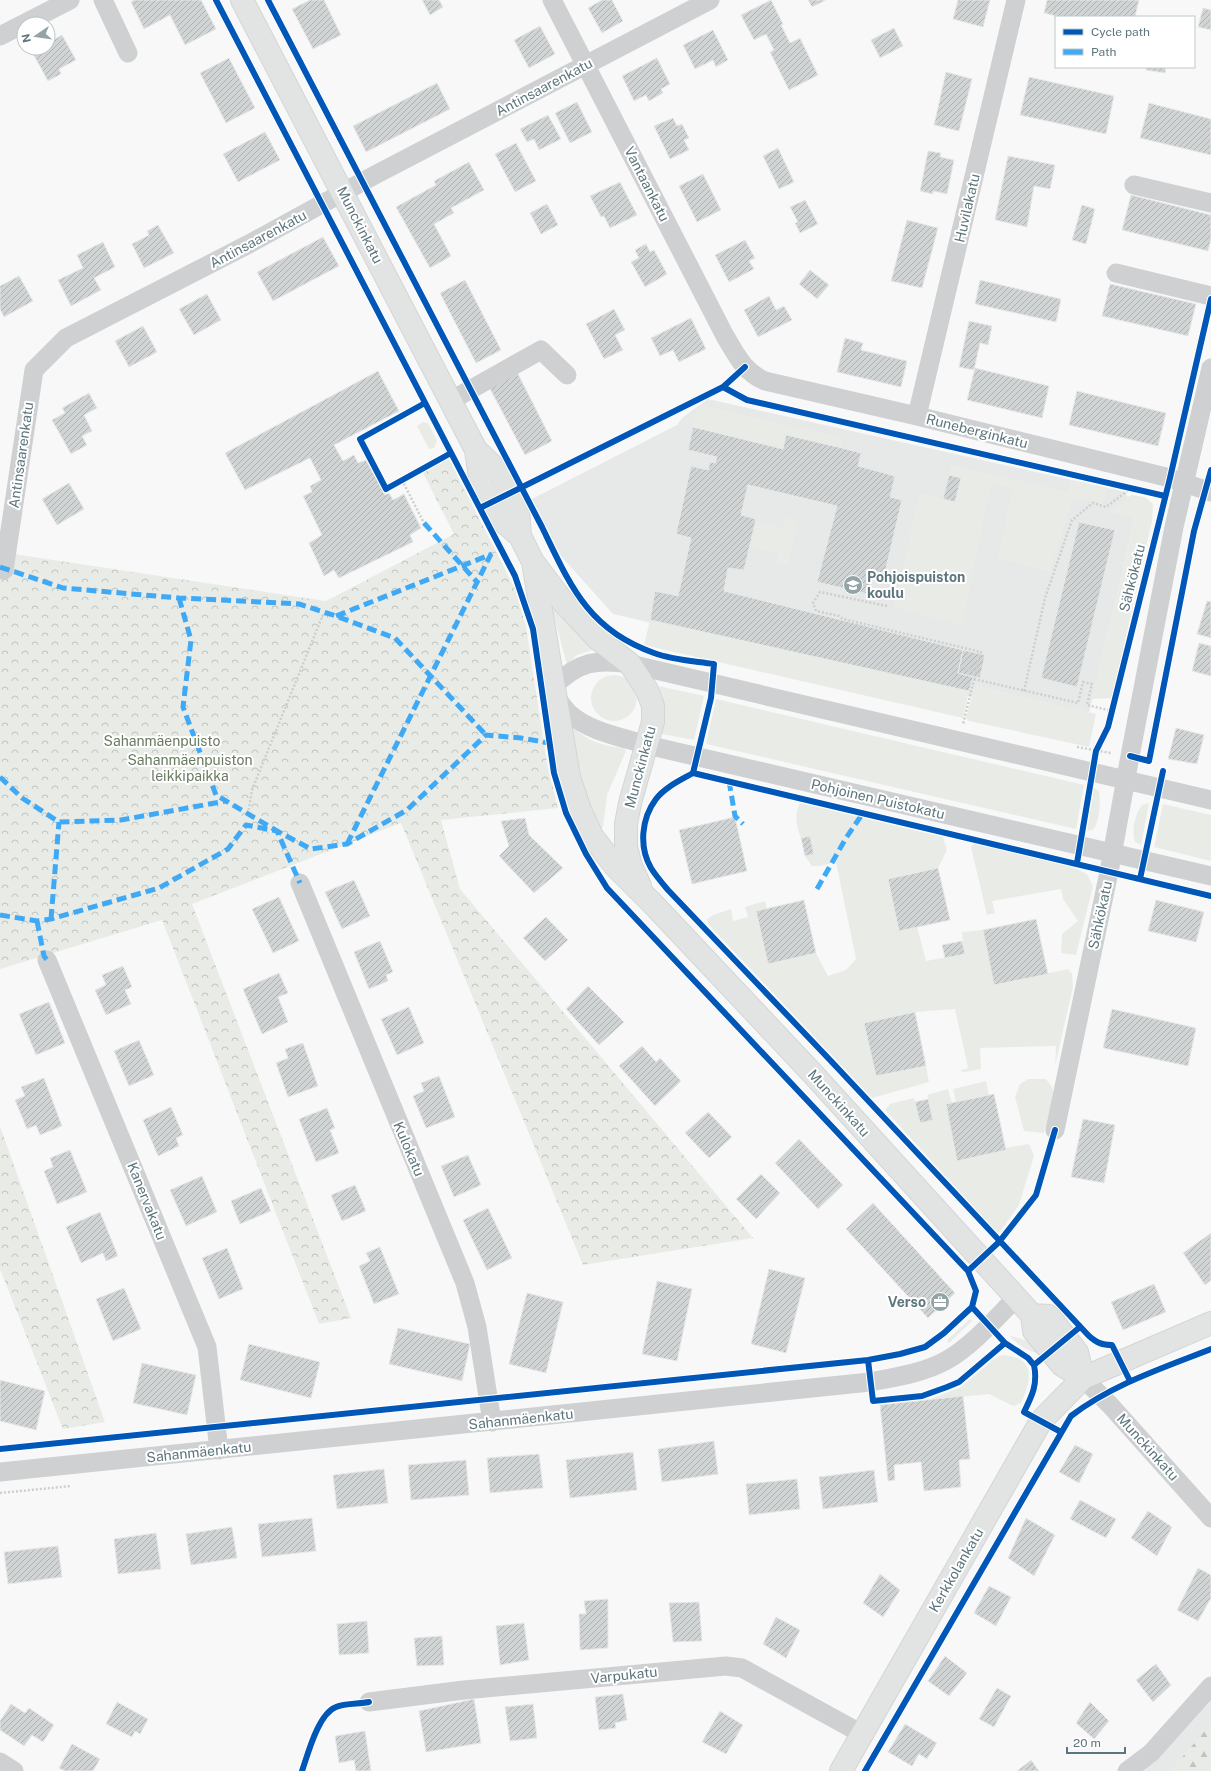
<svg xmlns="http://www.w3.org/2000/svg" width="1211" height="1771" viewBox="0 0 1211 1771" font-family="'Public Sans',sans-serif">
  <defs>
    <pattern id="forest-firs" width="22" height="20" patternUnits="userSpaceOnUse"><rect width="22" height="20" fill="#e9ece6"/><path d="M5 1l3.5 6h-7zM16 11l3.5 6h-7z" fill="#c0c4c0"/></pattern>
    <pattern id="park-crowns" width="20" height="18" patternUnits="userSpaceOnUse"><rect width="20" height="18" fill="#e9ece6"/><path d="M2 6a3 3 0 1 1 6 0M12 15a3 3 0 1 1 6 0" fill="none" stroke="#c0c4c0"/></pattern>
    <pattern id="building-hatch" width="6" height="6" patternUnits="userSpaceOnUse"><rect width="6" height="6" fill="#d1d4d4"/><path d="M-1 1l2-2M0 6l6-6M5 7l2-2" fill="none" stroke="#adb1b1"/></pattern>
  </defs>
  <rect width="100%" height="100%" fill="#f8f8f8"/>
  <path fill="#e6e9e8" d="M708,399L1126,492L1135,518L1089,713L975,686L972,697L613,614L561,556L532,499L677,425L682,418Z
    M1211,1701V1771H1143L1158,1759Z"/>
  <path fill="#e9ece6" d="M701,405L843,438L842,448L786,435L783,449L693,427L691,417Z
    M423,422L428,423L437,441L434,448L429,449L417,426Z
    M951,465L1067,492L1071,480L1108,488L1102,503L1077,497L1072,501L1050,572L998,558L1013,488L991,484L962,625L894,607L920,493L955,502L961,478L949,475Z
    M1131,495L1145,497L1153,504L1152,521L1112,698L1092,699L1135,518L1108,512Z
    M786,518L798,520L787,565L776,563L778,553L751,547L757,522L784,528Z
    M555,609L595,649L577,655L567,665L553,613V610Z
    M650,620L969,691L963,718L644,645Z
    M591 698a23 23 0 1 1 46 0a23 23 0 1 1-46 0Z
    M659,686L704,696L694,740L662,734V698Z
    M975,686L1096,714L1089,747L969,721L966,718Z
    M716,699L1084,785L1076,829L706,744Z
    M571,725C586,741 603,746 624,748L626,751L607,795L603,827L601,829L582,789Z
    M1094,788L1099,791C1101,803 1100,820 1093,830L1087,831Z
    M800,803L943,837L947,850L938,868L888,879L899,931L917,927L926,961L964,954L962,932L983,930L994,985L1068,969L1072,974L1073,987L1055,1066L1056,1046L980,1048L981,1069L965,1072L959,1071L968,1068L955,1009L915,1012L864,1023L876,1076L926,1066L929,1082L872,1098L708,924L707,919L713,915L731,909L733,921L748,917L745,907L765,901L767,909L816,953L828,976L846,970L856,959L836,862L820,866H812L805,856L814,854L810,836L801,838C796,825 794,816 800,803Z
    M1149,803L1141,845L1135,842C1131,831 1135,814 1142,805Z
    M1163,804L1211,815V861L1154,847Z
    M974,843L1071,866L1087,874L1093,886L1076,955L1061,953L1062,934L1078,921L1063,899L1061,889L992,901L995,913L987,915L971,847Z
    M1028,1079H1046L1052,1087L1054,1094L1044,1133L1024,1131L1015,1097L1020,1084Z
    M986,1081L989,1095L956,1102L953,1089Z
    M948,1089L952,1103L946,1104L957,1160L1005,1150V1148L1029,1144L1034,1156L1019,1205L998,1234L885,1110L890,1104L914,1098L920,1123L928,1099L927,1095Z
    M970,1319L972,1321L949,1343L947,1340Z
    M1009,1335L1027,1341L1039,1351L1037,1353C1025,1350 1017,1344 1009,1335Z
    M1002,1355C1036,1357 1032,1379 1021,1403L1013,1406L989,1394L928,1400L961,1387L994,1359Z"/>
  <path fill="url(#forest-firs)" d="M1211,1724V1771H1172L1171,1770Z"/>
  <path fill="url(#park-crowns)" d="M449,459L515,589L526,627L548,769L558,808L441,820L460,889L753,1238L583,1265L401,823L192,904L351,1318L319,1324L162,920L0,969V552L326,601L454,534L423,473Z
    M0,1126L105,1422L63,1429L0,1269Z"/>
  <path fill="url(#building-hatch)" stroke="#e8e8e8" d="M134,0H201L216,29L185,45L170,15L144,29L131,2Z
    M310,0H324L341,35L313,49L292,9Z
    M422,0H439L443,7L430,15Z
    M602,0H612L623,21L602,33L588,8Z
    M771,0L783,24L781,25L790,43L800,38L818,75L789,90L770,52L774,50L766,34L754,40L741,15Z
    M808,0H826L812,7Z
    M958,0H990L983,27L953,19Z
    M1047,0H1139L1135,17H1061L1044,13Z
    M1203,8L1211,10V30L1198,27Z
    M540,26L555,54L529,68L514,40Z
    M894,28L903,46L880,58L871,40Z
    M713,30L728,60L716,67L713,60L695,69L683,45Z
    M62,35L76,60L59,69L61,74L48,81L32,52L38,48H48V43Z
    M229,58L255,108L226,123L200,73Z
    M657,58L670,84L661,89L663,93L649,101L646,95L634,101L622,76Z
    M1146,67H1166L1165,73L1146,70Z
    M946,72L972,79L959,131L934,125Z
    M1029,77L1114,96L1106,134L1020,115Z
    M437,83L450,109L366,152L353,126Z
    M577,102L592,132L570,143L555,113Z
    M1149,103L1211,119V155L1140,138Z
    M548,115L561,139L539,150L534,139L527,142L520,129Z
    M673,118L677,126L682,124L689,138L684,140L689,150L670,159L654,126Z
    M265,132L280,160L238,182L223,154Z
    M516,143L536,181L515,192L495,154Z
    M778,148L794,182L779,189L763,156Z
    M928,151L941,153L940,157L954,160L947,194L933,191V194L920,191Z
    M1008,156L1055,165L1050,189L1034,186L1027,227L995,220Z
    M469,162L484,190L451,208L454,213L434,224L451,256L430,268L396,207L436,185L434,181Z
    M703,174L721,210L697,222L679,186Z
    M620,182L637,215L610,228L604,216L601,217L590,196Z
    M1131,195L1211,215V239L1208,251L1122,230Z
    M805,200L818,224L800,233L795,223L798,222L790,207Z
    M547,204L558,225L541,234L530,213Z
    M1082,205L1095,209L1086,244L1072,240Z
    M907,220L938,228L922,288L891,281Z
    M158,225L174,253L144,268L132,244L149,235L147,231Z
    M323,237L339,266L273,301L257,272Z
    M745,240L755,258L749,261L754,269L729,282L715,255Z
    M103,242L115,267L94,278L101,290L71,306L58,280L83,268L77,255Z
    M646,244L650,252L654,250L667,274L645,287L631,262L639,258L635,250Z
    M810,270L829,285L817,299L799,284Z
    M19,276L33,301L4,317L0,309V286Z
    M465,280L501,350L476,363L440,293Z
    M980,280L1061,299L1056,322L975,304Z
    M1110,284L1196,304L1188,336L1102,316Z
    M207,294L221,320L194,335L179,309Z
    M769,296L776,310L784,306L792,320L758,337L744,310Z
    M614,309L625,330L615,335L623,350L604,359L586,324Z
    M691,318L706,349L679,362L673,350L660,356L651,338Z
    M969,321L992,326L988,345L980,343L974,370L959,367Z
    M143,326L157,352L129,367L115,341Z
    M845,338L863,343L861,350L907,361L901,387L837,372Z
    M975,368L1049,386L1042,418L967,400Z
    M516,370L552,441L525,455L488,385Z
    M378,371L399,411L334,445L343,461L354,455L358,463L366,460L385,495L389,493L393,500L404,494L421,528L410,535L413,542L339,578L334,570L324,576L309,543L322,535L303,496L312,492L310,486L321,480L310,458L245,490L225,453Z
    M1077,391L1166,413L1158,446L1069,425Z
    M89,393L97,408L84,415L92,431L82,436L87,445L71,454L52,420L65,413L62,408Z
    M693,427L783,449L786,435L842,448L861,453L858,466L895,476L890,497L902,500L883,581L872,578L868,594L817,582L837,506L748,485L741,515L756,519L744,570L728,568L724,591L963,650L958,673L973,677L969,691L650,620L655,591L678,596L691,538L676,534L691,466L708,470L710,462L715,463L717,457L688,450Z
    M949,475L961,478L955,502L943,499Z
    M69,483L84,509L57,525L42,499Z
    M1079,522L1115,530L1077,687L1041,678Z
    M1207,601L1211,602V638L1197,634Z
    M1199,643L1211,646V676L1192,671Z
    M963,650L985,655L980,678L958,673Z
    M1176,728L1204,735L1197,764L1168,759Z
    M735,817L747,871L692,884L679,830Z
    M525,818L529,835L563,868L534,893L499,856L509,846L501,821Z
    M810,836L814,854L805,856L801,838Z
    M938,868L950,920L899,931L888,879Z
    M354,880L370,916L342,929L325,892Z
    M279,897L299,941L273,953L252,909Z
    M804,900L816,953L768,964L756,911Z
    M1156,900L1204,912L1196,942L1148,931Z
    M546,917L568,940L545,961L523,938Z
    M1036,919L1048,974L994,985L983,930Z
    M380,941L393,972L386,975L388,981L369,989L354,952Z
    M962,941L965,954L945,958L942,945Z
    M123,966L132,987L125,990L131,1004L106,1015L95,990L106,985L102,975Z
    M279,973L288,993L278,997L288,1022L262,1034L243,989Z
    M588,986L624,1022L599,1045L566,1009Z
    M49,1002L65,1043L36,1055L19,1014Z
    M409,1007L424,1043L397,1055L381,1019Z
    M1112,1009L1196,1028L1188,1066L1103,1048Z
    M915,1012L926,1066L876,1076L864,1023Z
    M139,1040L154,1075L129,1086L114,1051Z
    M303,1043L318,1086L288,1097L276,1063L288,1058L285,1049Z
    M642,1046L656,1062L660,1058L681,1081L655,1106L619,1066Z
    M439,1076L455,1117L426,1128L413,1096L424,1091L421,1083Z
    M44,1078L62,1126L40,1135L36,1125L27,1129L15,1100L25,1096L21,1087Z
    M994,1094L1006,1150L957,1161L946,1104Z
    M928,1099L933,1120L920,1123L915,1102Z
    M171,1107L183,1135L176,1138L179,1146L158,1156L143,1120Z
    M327,1108L335,1128L330,1130L339,1153L316,1162L299,1119Z
    M708,1112L732,1137L709,1158L685,1133Z
    M1083,1119L1115,1125L1104,1183L1071,1177Z
    M799,1139L843,1185L818,1209L775,1163Z
    M70,1150L87,1192L57,1204L44,1171L53,1167L50,1158Z
    M468,1155L481,1185L454,1197L441,1166Z
    M761,1174L780,1193L756,1219L736,1199Z
    M202,1176L217,1212L186,1226L170,1190Z
    M355,1185L366,1211L342,1221L331,1195Z
    M261,1188L271,1211L240,1224L231,1201Z
    M873,1203L955,1293L928,1318L846,1229Z
    M488,1208L512,1258L487,1270L463,1220Z
    M100,1212L118,1256L106,1261L103,1253L81,1263L66,1227Z
    M1211,1233V1280L1205,1285L1183,1253Z
    M380,1247L399,1294L374,1304L359,1266L370,1261L366,1253Z
    M227,1248L243,1289L219,1299L202,1258Z
    M769,1269L805,1278L786,1353L751,1344Z
    M657,1281L692,1289L677,1361L642,1354Z
    M1154,1284L1166,1312L1123,1330L1111,1302Z
    M124,1288L141,1329L113,1341L96,1299Z
    M527,1293L563,1302L546,1373L509,1364Z
    M398,1328L470,1344L462,1381L389,1364Z
    M249,1344L320,1362L311,1398L240,1380Z
    M142,1363L196,1375L187,1415L133,1403Z
    M0,1380L45,1391L36,1430L0,1421Z
    M963,1396L970,1459L959,1460L961,1487L924,1491L921,1462L894,1465L895,1480L888,1481L880,1405Z
    M714,1441L718,1474L662,1482L658,1449Z
    M1075,1445L1093,1454L1079,1483L1059,1472Z
    M633,1452L637,1490L570,1498L566,1460Z
    M539,1454L543,1488L490,1493L487,1458Z
    M466,1460L469,1495L411,1500L408,1465Z
    M384,1469L388,1503L337,1509L333,1475Z
    M874,1470L878,1502L823,1509L819,1477Z
    M797,1479L800,1509L749,1515L746,1484Z
    M1080,1500L1116,1519L1106,1538L1070,1519Z
    M1148,1511L1172,1527L1157,1556L1131,1538Z
    M312,1518L316,1551L262,1557L258,1524Z
    M1026,1518L1055,1535L1034,1576L1008,1558Z
    M232,1527L237,1558L191,1565L186,1534Z
    M156,1533L161,1569L118,1574L114,1539Z
    M58,1546L62,1577L8,1584L4,1552Z
    M1198,1568L1211,1575V1598L1198,1621L1177,1610Z
    M880,1574L900,1590L883,1617L863,1603Z
    M989,1586L1011,1597L996,1626L974,1613Z
    M608,1599V1648L580,1650L579,1614H586L584,1601Z
    M699,1602L702,1641L673,1642L669,1603Z
    M776,1617L800,1630L786,1658L763,1644Z
    M367,1621L369,1653L339,1655L337,1624Z
    M524,1623L529,1660L500,1665L496,1626Z
    M442,1636L444,1665L417,1666L414,1638Z
    M945,1656L967,1673L949,1696L928,1681Z
    M1156,1664L1171,1685L1153,1702L1136,1680Z
    M997,1688L1011,1696L994,1727L979,1719Z
    M623,1694L627,1720L615,1723L616,1728L599,1730L595,1697Z
    M474,1699L481,1743L426,1752L419,1711Z
    M117,1702L148,1719L140,1734L135,1731L132,1737L106,1724Z
    M1090,1702L1109,1721L1094,1739L1076,1723Z
    M11,1704L25,1713L29,1708L54,1725L43,1742L32,1735L24,1746L0,1730V1721Z
    M533,1704L537,1738L510,1741L505,1707Z
    M720,1711L743,1725L726,1754L702,1742Z
    M905,1724L937,1743L927,1759L919,1754L912,1766L888,1752Z
    M365,1731L371,1771H356L354,1760L339,1763L335,1736Z
    M72,1744L100,1759L93,1771H65L59,1768Z
    M1031,1760L1039,1771H1017Z"/>
  <g fill="none" stroke-linecap="round" stroke-linejoin="round">
    <g stroke="#d4d6d6" stroke-width="24">
      <path id="major" d="M242,0L476,450L481,485L499,518L520,536
        M476,450L500,473L518,508L520,536L533,562L564,603L598,639L630,664L647,690L653,706V722L630,803L626,824V847L631,866L640,886
        M533,562L569,777L580,810L592,836L615,866L654,905L812,1073L1032,1315L1034,1331L1062,1365L1083,1378
        M1032,1315L1049,1316L1077,1352L1083,1378
        M841,1771L1041,1421L1083,1378L1211,1323"/>
    </g>
    <path stroke="#cdcece" stroke-width="2.5" stroke-dasharray="2 2" stroke-linecap="butt" d="M402,480L424,523
      M887,606L820,592L813,603L816,611L839,616L843,619L981,652L963,724
      M960,668L976,671
      M974,679L1078,703L1083,682L1092,684L1087,705L1112,711
      M1024,691L1045,598L1072,520L1093,503L1106,507L1130,489
      M1077,747L1111,753
      M248,814L252,790L324,612
      M249,1422L250,1428
      M0,1493L71,1486"/>
    <path stroke="#ced0d1" stroke-width="19" d="M103,0L128,53
      M552,0L725,336C737,356 744,372 765,381L917,416L1170,478L1211,492
      M0,36L70,0
      M1134,185L1211,203
      M1116,273L1211,296
      M450,401L541,350L567,375
      M917,416L1016,0
      M4,570L34,370L66,338L249,244L373,176L710,0
      M554,686C579,661 597,659 630,664L1211,800
      M556,698C561,703 565,710 571,715C591,732 622,737 647,745L1211,876
      M300,883L465,1283L477,1327L492,1422
      M47,960L207,1347L219,1450
      M1055,1130L1109,872L1130,756L1174,527L1211,368
      M1083,1378L1110,1405L1211,1518
      M0,1472L870,1382C896,1377 924,1373 947,1360C972,1346 996,1318 1016,1298
      M369,1702L464,1690L726,1666L742,1668L862,1734
      M0,1762L14,1771
      M1127,1771L1151,1753L1211,1686"/>
    <use href="#major" stroke="#e2e3e3" stroke-width="22"/>
    <path stroke="#3fa9f5" stroke-width="5" stroke-dasharray="10 5" stroke-linecap="butt" d="M424,523L477,582
      M0,567L63,588L179,598L299,604L336,616L395,638L486,735
      M179,598L191,640L183,707L216,795L277,831L300,883
      M336,616L492,554
      M0,777L22,798L59,822L121,820L226,801
      M729,781L735,816L743,824
      M347,844L491,554
      M817,889L846,838L863,813
      M0,915L37,921L51,919L159,888L228,849L246,825L277,831L311,849L347,844L407,810L486,735L521,738L549,743
      M51,919L59,822
      M37,921L44,956L47,960"/>
    <g stroke="#fff" stroke-width="8">
      <path id="cycleway" d="M268,0L542,527C570,585 588,630 654,653C672,660 694,661 714,664L711,698L693,773
        M723,387L747,400L1165,496
        M425,403L360,439L386,489L451,453
        M480,508L723,387L745,367
        M1130,756L1149,761L1194,531L1211,470
        M1077,863L1096,751L1108,727L1170,478L1211,299
        M1140,879L1163,771
        M968,1271L999,1242L1036,1195L1055,1130
        M972,1307L1005,1343L1028,1358L1034,1365
        M868,1360L873,1401L922,1396L947,1387L959,1382L1005,1343
        M1130,1381L1112,1345C1102,1345 1097,1343 1089,1336L830,1060L668,890C662,883 656,876 651,868C639,847 641,819 656,799C665,787 681,780 693,773L1211,896
        M1061,1432L1024,1412C1032,1396 1038,1384 1034,1365L1080,1327
        M0,1449L868,1360L900,1354L925,1347L944,1333L972,1307L976,1291L968,1271L607,888L586,854L566,813L554,773L533,629L515,576L216,0
        M302,1771C308,1754 318,1714 336,1707C345,1703 359,1704 369,1702
        M865,1771L1071,1416C1113,1384 1163,1368 1211,1349"/>
    </g>
    <use href="#cycleway" stroke="#0057b8" stroke-width="6"/>
  </g>
  <defs>
    <g id="school-disc" transform="scale(1)"><circle r="9.5" fill="#93a4a9" stroke="#fff"/><path d="M0-5L7-2L0 1L-7-2ZM-4 1L0 2.5L4 1V4Q0 6-4 4Z" fill="#fff"/></g>
    <g id="office-disc" transform="scale(1)"><circle r="9.5" fill="#93a4a9" stroke="#fff"/><path d="M-6-3h4V-5.5h4V-3h4V5H-6ZM-1-4.5V-3h2v-1.5ZM-6 0V1H6V0Z" fill="#fff"/></g>
  </defs>
  <g fill-rule="evenodd">
    <use href="#school-disc" x="853" y="585"/>
    <use href="#office-disc" x="940" y="1302"/>
  </g>
  <g text-anchor="middle" stroke-width="4" stroke-linejoin="round" paint-order="stroke">
    <g font-size="14" fill="#5d767e" stroke="#fff">
      <text transform="translate(544 87) rotate(-28)" y="5">Antinsaarenkatu</text>
      <text transform="translate(647 184) rotate(63)" y="5">Vantaankatu</text>
      <text transform="translate(967 208) rotate(-77)" y="5">Huvilakatu</text>
      <text transform="translate(360 225) rotate(63)" y="5">Munckinkatu</text>
      <text transform="translate(258 239) rotate(-28)" y="5">Antinsaarenkatu</text>
      <text transform="translate(977 431) rotate(14)" y="5">Runeberginkatu</text>
      <text transform="translate(21 455) rotate(-82)" y="5">Antinsaarenkatu</text>
      <text transform="translate(1132 578) rotate(-76)" y="5">Sähkökatu</text>
      <text transform="translate(640 767) rotate(-75)" y="5">Munckinkatu</text>
      <text transform="translate(878 799) rotate(13)" y="5">Pohjoinen Puistokatu</text>
      <text transform="translate(1100 915) rotate(-78)" y="5">Sähkökatu</text>
      <text transform="translate(839 1103) rotate(48)" y="5">Munckinkatu</text>
      <text transform="translate(409 1149) rotate(67)" y="5">Kulokatu</text>
      <text transform="translate(147 1201) rotate(68)" y="5">Kanervakatu</text>
      <text transform="translate(521 1419) rotate(-6)" y="5">Sahanmäenkatu</text>
      <text transform="translate(1148 1447) rotate(48)" y="5">Munckinkatu</text>
      <text transform="translate(199 1452) rotate(-6)" y="5">Sahanmäenkatu</text>
      <text transform="translate(956 1570) rotate(-60)" y="5">Kerkkolankatu</text>
      <text transform="translate(624 1675) rotate(-6)" y="5">Varpukatu</text>
    </g>
    <g font-size="14" font-weight="bold" fill="#5d767e" stroke="#fff" text-anchor="start">
      <text x="867" y="582">Pohjoispuiston<tspan x="867" dy="16">koulu</tspan></text>
      <text x="926" y="1307" text-anchor="end">Verso</text>
    </g>
    <g font-size="14" fill="#6b7b61" stroke="#fff">
      <text x="162" y="746">Sahanmäenpuisto</text>
      <text x="190" y="765">Sahanmäenpuiston<tspan x="190" dy="16">leikkipaikka</tspan></text>
    </g>
  </g>
  <rect x="1055" y="16" width="140" height="52" fill="#ffffff" stroke="#bec8cb"/>
  <rect x="1063" y="29" width="20" height="6" fill="#0057b8" stroke="#bec8cb"/>
  <text x="1091" y="36" font-size="12" fill="#5d767e">Cycle path</text>
  <rect x="1063" y="49" width="20" height="6" fill="#3fa9f5" stroke="#bec8cb"/>
  <text x="1091" y="56" font-size="12" fill="#5d767e">Path</text>
  <g transform="translate(36 36) rotate(257)"><circle r="19" fill="#ffffff" stroke="#bec8cb"/>
  <path d="M0-3L7 15L0 10L-7 15Z" fill="#93a4a9"/>
  <text y="-6" font-size="11" font-weight="bold" text-anchor="middle" fill="#5d767e">N</text>
  </g>
  <path d="M1067 1747v6h58v-6" fill="none" stroke="#5d767e" stroke-width="2"/>
  <text x="1073" y="1747" font-size="12" fill="#5d767e" stroke="#ffffff" stroke-width="3" paint-order="stroke">20 m</text>
</svg>
